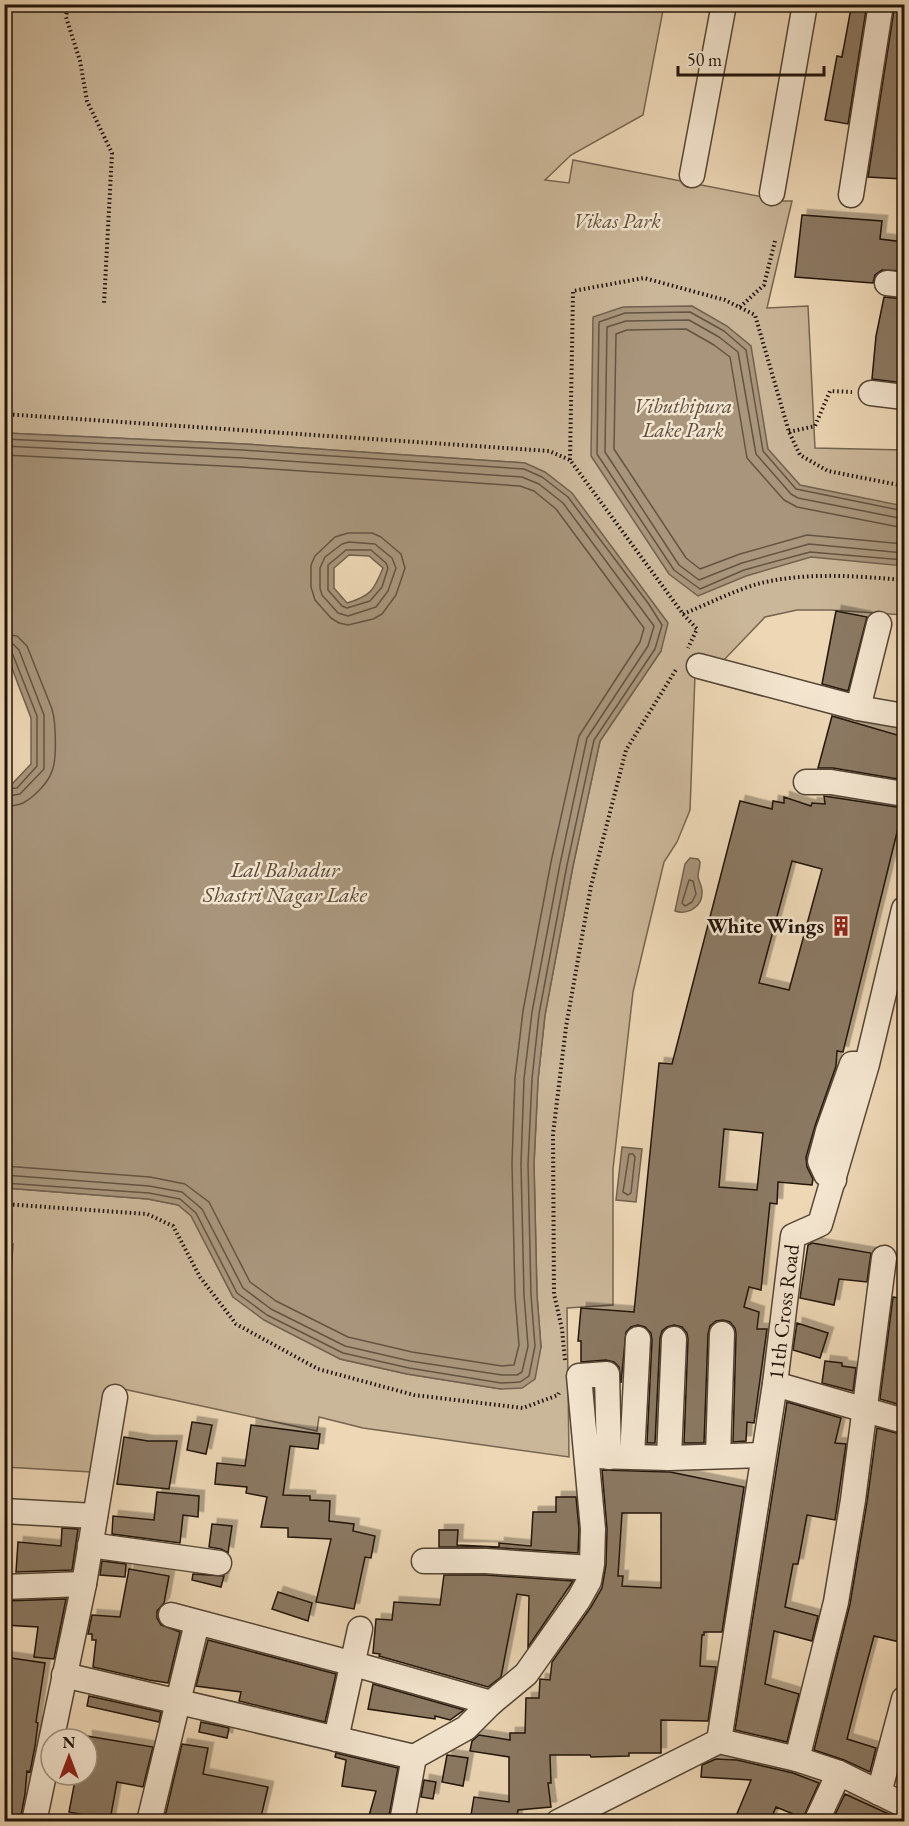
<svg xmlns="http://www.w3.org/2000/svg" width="909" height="1826" viewBox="0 0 909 1826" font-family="'EB Garamond',serif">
  <defs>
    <filter id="shadow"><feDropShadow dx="5.5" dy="-5.5" stdDeviation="0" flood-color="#0004"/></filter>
  </defs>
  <rect width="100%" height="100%" fill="#edd7b5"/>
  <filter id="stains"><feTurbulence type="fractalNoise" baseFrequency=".00333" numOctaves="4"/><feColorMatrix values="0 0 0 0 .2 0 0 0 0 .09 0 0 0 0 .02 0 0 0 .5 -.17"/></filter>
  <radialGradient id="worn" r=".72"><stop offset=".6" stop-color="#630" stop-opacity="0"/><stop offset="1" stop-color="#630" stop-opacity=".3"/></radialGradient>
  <path fill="#cab698" stroke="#766551" stroke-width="1.5" d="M5,5H664L643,115L571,155L545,180L569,183L573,160L783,201H792L767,308L808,306L815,448L904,450V615L831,610H797L765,617L722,662L695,675L690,810L677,842L664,862L633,992L613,1169V1305L567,1308L569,1457L363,1428L319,1417L317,1431L109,1386L91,1472L5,1467V1367L13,1244L5,1243V1188L148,1199L178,1205L191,1215L233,1297L340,1359L407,1374L501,1389L541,1347L537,1295L534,1164L538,1080L545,1015L573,866L600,741L661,651L525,463L244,444L5,433Z"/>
  <path fill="#a8957b" stroke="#72614e" stroke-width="1.5" fill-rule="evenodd" d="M692,306L727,326L751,346L768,449L800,485L904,506V566L811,557L746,576L698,596L669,574L591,456L593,317L623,307Z
    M5,433L244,444L525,463L545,472L572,493L668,623L661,651L600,741L573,866L545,1015L538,1080L534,1164L537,1295L541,1347L535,1379L522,1388L501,1389L407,1374L340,1359L264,1320L233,1297L191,1216L178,1205L148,1199L5,1188V783H13L31,764V718L5,650ZM349,555L369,556L383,568C374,590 371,596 347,603L334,588V568Z
    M690,858L698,859L700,862C700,868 698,871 698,877C699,882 702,886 702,891C703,907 688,915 675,911L685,864Z
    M622,1147L642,1149L636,1202L616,1200Z"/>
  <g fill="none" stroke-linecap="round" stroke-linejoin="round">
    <path stroke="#645442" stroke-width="1.5" d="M4,439L243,450L524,469L542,477L568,497L648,603L662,625L655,649L594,740L567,865L539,1014L532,1079L528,1164L531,1295L535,1346L529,1376L520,1382L501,1383L409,1368L343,1353L267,1315L237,1293L196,1213L180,1199L149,1193L4,1183
      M4,446L243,458L522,477L539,484L563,503L654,626L648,646L587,738L560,864L532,1012L524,1079L521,1164L524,1295L528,1346L522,1372L517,1375H502L410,1361L345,1346L271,1309L243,1288L202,1209L182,1192L149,1186L4,1175
      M4,455L242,467L520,486L534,491L556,509L644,628L640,642L579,736L551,862L523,1011L515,1078L512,1163L515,1296L519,1345L514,1365L502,1366L412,1352L348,1337L276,1301L250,1282L209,1202L185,1184L150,1177L4,1166
      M904,511L796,489L763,451L746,350L724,331L690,312L625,313L599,322L597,454L674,570L700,589L744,570L810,552L904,560
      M904,519L798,498L791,494L756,454L738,352L719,337L689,320L626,321L607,327L605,452L679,565L699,580L742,563L809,544L904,553
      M904,528L797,507L784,500L747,458L730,357L714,345L686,329L627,330L616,334L614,449L686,558L700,569L740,554L807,535L904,544
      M348,533H372L381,537L401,554L405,568L396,595L382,614L373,619L348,625L339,623L331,618L315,600L311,587V565L315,556L335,537Z
      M349,542L375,544L392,558L396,568L388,591L376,607L348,616L338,613L322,595L320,588V568L325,557L342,544Z
      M346,550H371L386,563L388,568L382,587L370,601L347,608L342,606L328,590V565Z
      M4,634L17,636L27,646L52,709C56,722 57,760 52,771C49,782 33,798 23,803C17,806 11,806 4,806
      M4,643L13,644L19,650L44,715V769L20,794L4,797
      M4,650L9,651L13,655L37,716V766L17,788L4,789
      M689,880L693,881L696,894L692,902L685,906L682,903Z
      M629,1154H633L635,1157L631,1193L628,1195L623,1192Z"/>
  </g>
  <path fill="#8b7963" stroke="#21140a" stroke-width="1.5" fill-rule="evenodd" filter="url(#shadow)" d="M895,4H904V136L902,179L868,177Z
    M851,8L866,10L848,124L825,120L837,56L842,57Z
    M802,215L882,221L880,239L904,242V271L882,270L875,275L873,283L795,277Z
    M884,297L904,299V383L872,379L876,336Z
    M836,611L867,617L848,691L822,684Z
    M832,716L904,737V780L833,768H818Z
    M824,796L903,808L843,1052L837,1051L836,1066L815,1126L806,1157L807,1167L813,1179L812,1185L778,1182L777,1204L770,1203L761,1290L749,1287L744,1307L759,1312L757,1329H767L754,1423L747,1422L746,1441L733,1442L736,1334L735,1328L730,1322L723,1320L716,1321L710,1326L708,1334L704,1443H684L688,1339L687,1333L682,1327L674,1325L667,1327L662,1331L660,1338L655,1443H647L652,1340L651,1333L645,1327L638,1325L631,1327L626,1332L621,1383L619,1367L614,1362L606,1360L581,1362V1341H578L581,1308L634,1312L659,1063L672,1064L740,801L772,809L773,801L784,803V797L811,806L812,803L825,804ZM792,861L822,869L789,990L759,983ZM724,1129L763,1133L757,1190L719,1187Z
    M812,1243L871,1253L867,1282L839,1279L834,1305L800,1298L808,1245Z
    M893,1297L904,1299V1406L880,1399Z
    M797,1323L828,1333L820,1358L793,1350Z
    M825,1361L842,1363V1366L856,1368L853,1391L822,1383Z
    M787,1402L841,1418L835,1443L846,1444L835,1520L807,1515L798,1564H793L785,1607L818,1616L812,1641L774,1631L765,1684L799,1694L787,1742L735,1730Z
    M192,1422L212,1425L206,1454L187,1450Z
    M251,1425L320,1434L318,1449L290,1446L283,1495L310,1496V1500L330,1501L329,1521L354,1524L353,1531L375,1536L371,1558L365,1557L354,1609L316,1602L331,1539L288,1537V1528L261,1527L267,1497L246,1493L247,1487L215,1484L217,1463L245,1466Z
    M877,1428L904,1435V1643L874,1636L860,1688L847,1739L876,1748L870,1772L844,1760L814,1750L850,1604L867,1502Z
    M124,1437L148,1441H177L169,1489L117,1484Z
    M602,1470L670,1472L744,1487L722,1632H704V1635H702L700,1666L716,1667L708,1721L661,1720V1753H629V1756L591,1757L590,1755H550L551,1783H548L551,1807L518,1810L516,1821H470L474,1797L509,1802V1757L470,1751L472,1741L479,1735L510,1740V1733H525L526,1698H539L540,1679L550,1680L552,1662L591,1607L602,1588L606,1565L607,1529ZM622,1513H661V1588L622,1586L623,1576H618Z
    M157,1492L199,1496L198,1517L183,1515L180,1543L112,1534L113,1516L154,1520Z
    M556,1497H576L579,1529L578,1553L487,1547H439V1530H458L457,1545L499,1547V1543L531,1546L533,1512H556Z
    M212,1524L232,1526L228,1553L221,1549L209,1547Z
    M62,1528L78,1529L72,1570L16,1572L18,1542L61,1546Z
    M102,1561L126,1564L125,1577L100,1575Z
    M129,1569L169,1576L164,1603L157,1611V1618L161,1625L180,1632L168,1683L149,1680L93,1667L96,1640H92V1634H88L92,1615L120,1617Z
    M193,1574L224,1576L221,1587L192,1580Z
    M444,1575H486L573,1581L528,1647L529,1596L517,1594L501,1677L488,1687L379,1656L380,1654L373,1653L376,1619L392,1620L394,1602L440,1605Z
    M278,1592L312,1603L308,1621L272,1609Z
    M66,1599L54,1659L34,1657L38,1627L4,1625V1601Z
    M208,1640L336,1674L325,1722L239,1701L241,1692L196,1686Z
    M4,1657L45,1663L36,1722L38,1723L35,1746L30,1772L27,1771L25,1794L20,1821H4V1775H6L11,1740L4,1739Z
    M373,1684L464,1710L450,1720L435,1716V1719L368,1709Z
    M89,1696L161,1712L159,1722L87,1706Z
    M201,1722L229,1728L227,1738L199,1732Z
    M87,1736L153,1747L143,1787L117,1782L110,1820L69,1812L76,1775H87Z
    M182,1744L208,1748L203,1774L268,1787L260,1821H164Z
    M336,1753L398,1768L388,1821L368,1819L376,1791L342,1786L346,1760L335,1757Z
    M447,1755L468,1758L463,1786L442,1782Z
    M716,1759L737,1760L793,1773L819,1783L803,1818L776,1807L770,1821H734L751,1780L701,1777L702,1765Z
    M424,1780L436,1782L433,1799L421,1797Z
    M845,1794L904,1821H832Z"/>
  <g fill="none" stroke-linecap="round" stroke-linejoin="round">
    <g stroke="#544535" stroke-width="27">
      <g id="minor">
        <path d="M692,175L724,4"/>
        <path d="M772,193L805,4"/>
        <path d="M851,195L881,4"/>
        <path d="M887,283L904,285"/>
        <path d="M871,393L904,397"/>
        <path d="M699,666L858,708L904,716"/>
        <path d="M858,708L879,624"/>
        <path d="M806,782H831L904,794"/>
        <path d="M834,1180L826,1174L820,1161L828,1131L852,1064H856"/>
        <path d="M775,1384L904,1421"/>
        <path d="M594,1456L669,1458L763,1455"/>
        <path d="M718,1456L722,1334"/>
        <path d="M632,1457L638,1339"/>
        <path d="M669,1458L674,1339"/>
        <path d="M4,1511L95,1516"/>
        <path d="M90,1545L219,1563"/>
        <path d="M424,1561H486L591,1568"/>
        <path d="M4,1587L84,1584"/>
        <path d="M171,1615L354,1664L491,1703"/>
        <path d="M64,1675L414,1757"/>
        <path d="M336,1739L360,1629"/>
        <path id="s1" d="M719,1741L775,1384L793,1236L820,1224L867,1064L904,909"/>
        <path d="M797,1759L836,1602L853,1500L884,1258"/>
        <path d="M879,1793L904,1699"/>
        <path d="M34,1822L84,1584L115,1397"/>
        <path d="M149,1822L197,1623"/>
        <path d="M402,1822L414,1757L466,1728L491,1703L526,1674L579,1599L589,1581L592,1564L593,1529L579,1376L607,1374L609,1457"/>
        <path d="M558,1822L719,1741L797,1759L839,1773L904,1805"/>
        <path d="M816,1822L839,1773"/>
      </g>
    </g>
    <path stroke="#21140a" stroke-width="4" stroke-dasharray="1.5 3" stroke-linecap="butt" d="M68,4L66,17L80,61L87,101L112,153L104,304
      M740,307L764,285L775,241
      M4,414L549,451L570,460L683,614L697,629L688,648
      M789,432L815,426L830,391L852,392
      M570,460L573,291L644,278L725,300L755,315L789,432L800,455L828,471L904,486
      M683,614C708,604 735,590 761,583C808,572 856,576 904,580
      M4,1204L147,1214L173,1226L200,1277L236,1324L318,1369L414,1395L523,1408L558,1395L559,1393
      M565,1360L562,1329L554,1294L553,1134L566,1027L591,886L626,750L677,668"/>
    <use href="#minor" stroke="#f3e5cf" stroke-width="24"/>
  </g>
  <defs>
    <g id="building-bare" transform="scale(1.62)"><path d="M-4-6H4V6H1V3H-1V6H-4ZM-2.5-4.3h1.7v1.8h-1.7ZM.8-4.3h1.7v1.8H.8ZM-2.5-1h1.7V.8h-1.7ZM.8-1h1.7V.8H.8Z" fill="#8f2418" stroke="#f3e5cf" stroke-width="2.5" paint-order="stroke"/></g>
  </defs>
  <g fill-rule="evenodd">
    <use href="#building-bare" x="841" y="926"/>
  </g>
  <g text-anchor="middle" stroke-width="5" stroke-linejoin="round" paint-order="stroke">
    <g font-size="21" font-style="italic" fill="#5c4d3c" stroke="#f3e5cf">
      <text x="617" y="228">Vikas Park</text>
      <text x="683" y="413">Vibuthipura<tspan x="683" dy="24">Lake Park</tspan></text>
    </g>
    <g font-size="21" font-weight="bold" fill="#21140a" stroke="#f3e5cf" text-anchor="end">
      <text x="824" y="933">White Wings</text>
    </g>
    <g font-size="21" fill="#21140a" stroke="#f3e5cf">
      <text dy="7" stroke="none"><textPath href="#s1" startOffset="434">11th Cross Road</textPath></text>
    </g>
    <g font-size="22" font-style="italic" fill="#574837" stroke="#f3e5cf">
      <text x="285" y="877">Lal Bahadur<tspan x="285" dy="25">Shastri Nagar Lake</tspan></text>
    </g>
  </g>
  <rect width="909" height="1826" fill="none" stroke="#edd7b5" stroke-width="24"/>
  <rect x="6" y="6" width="897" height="1814" fill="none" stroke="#21140a" stroke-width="3"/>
  <rect x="12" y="12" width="885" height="1802" fill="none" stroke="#21140a" stroke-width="1.5"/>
  <g transform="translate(69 1757)"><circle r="28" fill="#f3e5cf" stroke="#9f9180" stroke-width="1.5"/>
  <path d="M0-4.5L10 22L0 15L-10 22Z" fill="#8f2418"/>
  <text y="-9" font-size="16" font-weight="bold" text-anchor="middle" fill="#21140a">N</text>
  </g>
  <path d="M678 66v9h146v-9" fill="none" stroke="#21140a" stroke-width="3"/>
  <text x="687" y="66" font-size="18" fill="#21140a" stroke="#f3e5cf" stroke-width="4.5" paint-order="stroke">50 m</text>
  <rect width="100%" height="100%" filter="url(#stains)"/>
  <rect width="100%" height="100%" fill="url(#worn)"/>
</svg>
